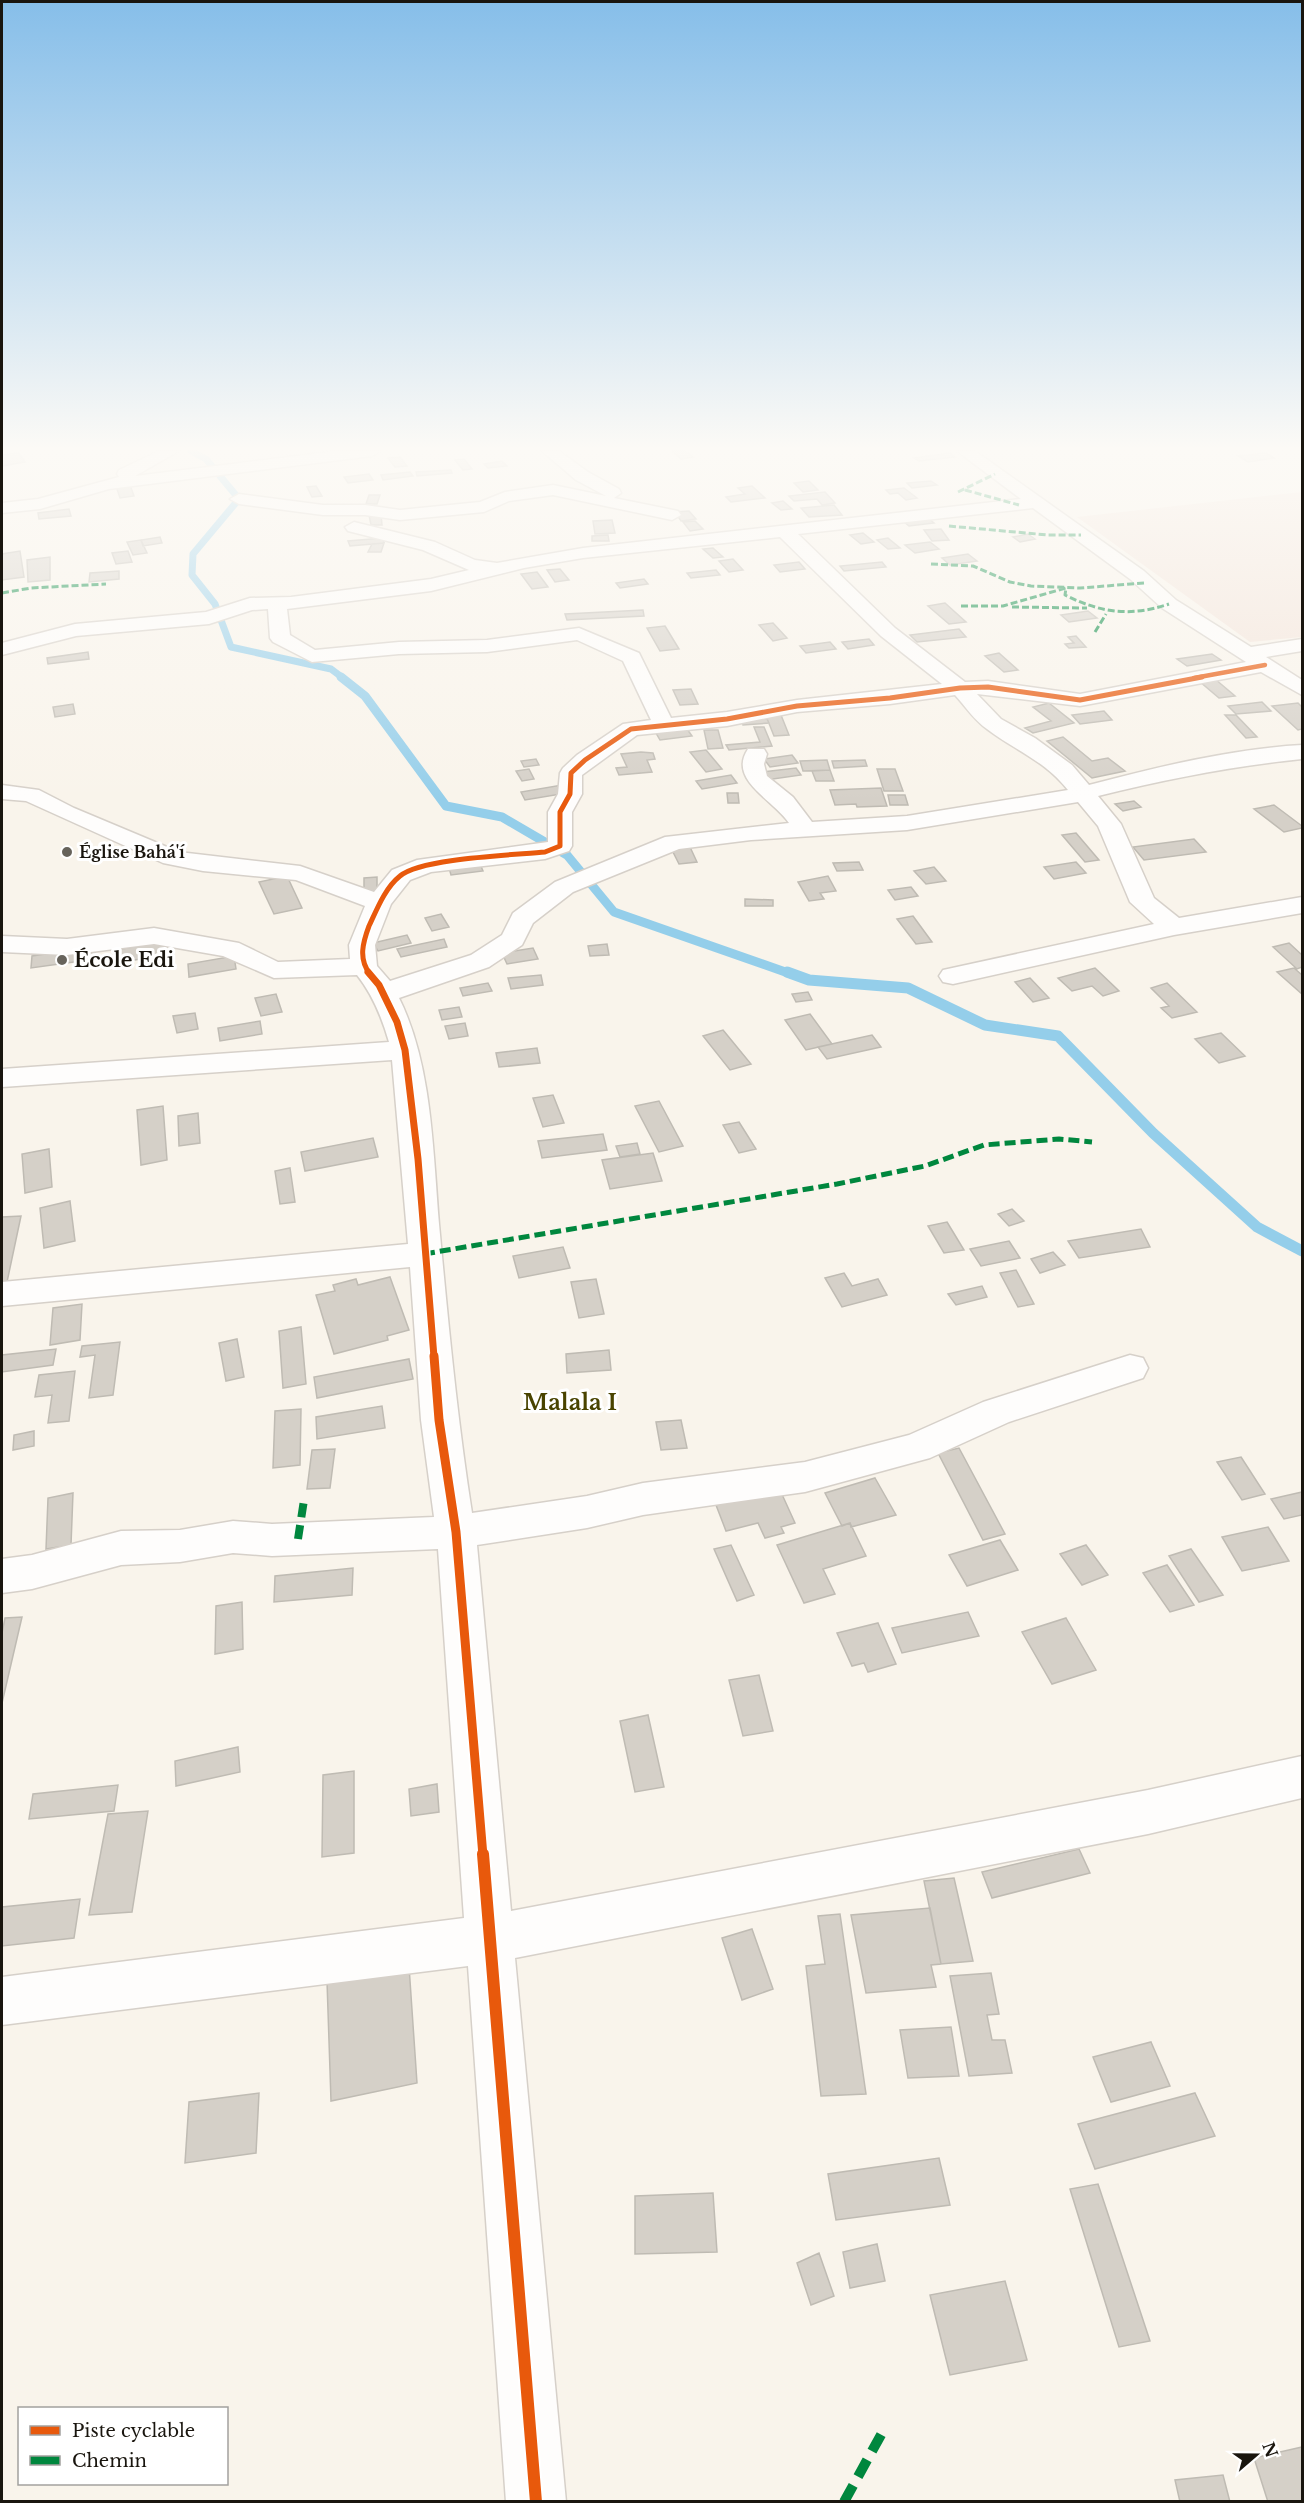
<svg xmlns="http://www.w3.org/2000/svg" width="1304" height="2503" viewBox="0 0 1304 2503" font-family="'Libre Baskerville',serif">
  <rect width="100%" height="100%" fill="#f9f4eb"/>
  <path fill="#f3e4da" d="M1302,492V637L1250,642L1077,517Z"/>
  <g fill="none" stroke-linecap="round" stroke-linejoin="round">
    <path stroke="#94ceea" stroke-width="7" d="M191,451L206,459L239,499L193,554L192,575L215,604L231,647L331,669L343,678"/>
    <path stroke="#94ceea" stroke-width="9" d="M341,677L365,696L446,806L502,817L567,855L614,912L791,974"/>
    <path stroke="#94ceea" stroke-width="11" d="M787,972L809,980L908,988L985,1025L1058,1036L1153,1133L1257,1227L1302,1251"/>
  </g>
  <path fill="#d5d0c8" stroke="#bfbbb3" stroke-width="1.5" d="M672,451H685L693,457L681,459Z
    M19,453L25,462L2,466V455Z
    M950,453L955,457L919,461L914,458Z
    M1266,453L1274,458L1248,462L1238,456Z
    M400,457L407,466L395,467L388,458Z
    M464,459L472,469L463,470L455,460Z
    M502,461L507,466L488,468L484,464Z
    M451,470L452,473L417,476L416,472Z
    M410,472L413,476L383,480L381,475Z
    M369,474L373,480L348,483L344,477Z
    M809,481L818,490L803,492L794,483Z
    M931,481L937,485L912,488L907,483Z
    M130,485L134,496L120,498L116,486Z
    M316,486L322,496L312,497L307,487Z
    M752,486L765,498L731,502L726,497L745,494L738,488Z
    M904,488L917,498L906,500L898,493L890,494L886,490Z
    M825,492L835,503L822,505L817,499L794,501L789,496Z
    M369,495H380L377,504H366Z
    M783,501L792,509L781,510L772,503Z
    M834,505L842,515L809,517L801,508Z
    M69,509L71,516L39,519L38,513Z
    M689,511L696,519L681,521L675,512Z
    M381,514L382,525H371L369,515Z
    M928,518L934,523L909,526L903,521Z
    M612,520L615,533L595,534L593,521Z
    M695,521L703,529L690,531L683,522Z
    M941,529L949,540L932,541L924,530Z
    M863,533L874,542L861,544L850,535Z
    M1028,534L1035,539L1020,542L1013,537Z
    M608,535L609,541H592V536Z
    M160,537L162,543L143,546L141,540Z
    M383,538L384,543L350,546L348,541Z
    M888,538L900,548L888,549L877,540Z
    M141,540L147,553L133,555L127,542Z
    M930,542L939,549L915,553L905,545Z
    M384,543L381,552H368L372,544Z
    M713,548L723,557L713,558L703,549Z
    M20,551L24,577L2,580V554Z
    M20,551L24,577L2,580V554Z
    M128,551L132,562L116,564L112,553Z
    M968,554L977,561L950,565L942,558Z
    M50,557V580L28,582L27,560Z
    M733,559L743,570L729,572L719,561Z
    M799,562L805,569L780,572L774,565Z
    M882,562L886,567L844,571L840,566Z
    M560,569L569,580L555,582L547,570Z
    M716,570L720,575L691,578L687,573Z
    M119,571V579L89,582L90,573Z
    M537,572L548,587L532,589L521,574Z
    M644,579L648,584L620,588L616,583Z
    M945,603L966,622L949,624L928,606Z
    M643,610L644,616L567,620L565,614Z
    M1088,611L1097,618L1069,622L1061,615Z
    M773,623L787,638L773,641L759,625Z
    M665,626L679,649L660,651L647,628Z
    M959,629L966,637L917,642L910,635Z
    M1076,636L1086,647L1069,648L1065,644L1074,643L1068,637Z
    M869,639L874,645L848,649L842,642Z
    M830,642L836,649L806,653L800,646Z
    M88,652L89,659L48,664L47,658Z
    M999,653L1018,670L1004,672L985,656Z
    M1212,654L1221,660L1187,666L1177,659Z
    M1215,679L1235,696L1219,698L1199,681Z
    M691,689L698,704L680,705L673,690Z
    M1262,702L1271,711L1236,714L1228,706Z
    M1049,703L1074,723L1033,733L1025,728L1051,721L1033,707Z
    M1298,703L1302,707V729L1298,730L1272,706Z
    M73,704L75,714L55,717L53,707Z
    M1104,711L1112,720L1080,724L1072,715Z
    M781,715L789,735L774,736L766,716Z
    M1225,715H1236L1257,737L1246,738Z
    M767,719L769,723L743,725L742,720Z
    M754,727H764L772,746L729,750L726,745L760,742Z
    M687,729L692,736L660,740L656,733Z
    M704,730H718L723,748L708,749Z
    M1063,737L1092,761L1108,758L1125,771L1092,778L1047,741Z
    M706,750L722,769L706,772L690,752Z
    M641,752L653,753L655,759L647,760L652,772L619,775L616,768L627,767L621,754Z
    M792,755L798,763L770,767L764,759Z
    M536,759L539,765L524,767L521,761Z
    M827,760L830,770L803,771L800,761Z
    M865,760L867,766L834,768L832,761Z
    M796,768L801,775L766,780L761,772Z
    M529,769L534,779L522,781L516,771Z
    M877,769H895L903,791H884Z
    M830,770L834,781H816L812,771Z
    M731,775L737,783L702,789L696,781Z
    M562,785L567,793L525,800L521,792Z
    M881,788L887,806L857,807L856,804L835,805L830,790Z
    M727,793H738L739,803H728Z
    M888,795H905L908,805H890Z
    M1134,801L1141,807L1123,811L1115,804Z
    M1274,805L1302,826V828L1284,832L1254,809Z
    M1076,833L1099,860L1085,862L1062,835Z
    M1194,839L1206,852L1144,860L1133,847Z
    M690,847L697,862L679,864L672,850Z
    M859,862L863,870L837,871L833,863Z
    M1076,862L1086,873L1054,879L1044,867Z
    M480,864L483,871L451,875L449,868Z
    M934,867L946,881L926,884L914,871Z
    M287,876L302,908L274,914L259,882Z
    M828,876L836,891L820,893L824,899L809,901L798,882Z
    M377,877V891L364,892V878Z
    M911,887L918,896L895,900L888,890Z
    M745,899L773,900V906H745Z
    M441,914L449,927L432,931L425,918Z
    M913,916L932,942L916,944L897,919Z
    M407,935L411,943L378,951L373,943Z
    M444,939L447,947L401,957L397,949Z
    M168,941L170,954L117,963L116,950Z
    M1289,943L1302,955V967L1297,969L1273,947Z
    M607,944L609,955L590,956L588,946Z
    M95,947V959L31,968L32,956Z
    M533,948L538,959L507,964L502,953Z
    M234,956L236,969L189,977L188,964Z
    M1095,968L1119,991L1103,996L1092,986L1072,991L1058,978Z
    M1294,968L1302,975V994L1277,972Z
    M541,975L543,985L511,989L508,978Z
    M1030,978L1049,998L1033,1002L1015,982Z
    M488,983L492,991L463,996L460,988Z
    M1167,983L1197,1012L1172,1018L1161,1008L1169,1006L1151,988Z
    M808,992L812,1000L796,1002L792,994Z
    M276,994L282,1012L261,1016L255,998Z
    M459,1007L462,1017L442,1020L439,1010Z
    M195,1013L198,1029L177,1033L173,1016Z
    M810,1014L832,1044L806,1050L785,1020Z
    M260,1021L262,1034L220,1041L218,1028Z
    M465,1023L468,1036L449,1039L445,1026Z
    M723,1030L751,1064L730,1070L703,1036Z
    M1221,1033L1245,1056L1219,1063L1195,1039Z
    M872,1035L881,1047L827,1059L818,1047Z
    M537,1048L540,1063L499,1067L496,1053Z
    M553,1095L564,1123L543,1127L533,1098Z
    M659,1101L683,1146L659,1152L635,1106Z
    M163,1106L167,1160L141,1165L137,1110Z
    M198,1113L200,1143L179,1146L178,1116Z
    M739,1122L756,1149L739,1153L723,1125Z
    M603,1134L607,1150L542,1158L538,1141Z
    M373,1138L378,1157L305,1171L301,1152Z
    M637,1143L640,1154L620,1157L616,1146Z
    M49,1149L52,1187L25,1193L22,1154Z
    M653,1153L662,1181L610,1189L602,1160Z
    M290,1168L295,1202L280,1204L275,1171Z
    M70,1201L75,1241L44,1248L40,1208Z
    M1012,1209L1024,1221L1009,1226L998,1214Z
    M21,1216L7,1282H2V1217Z
    M947,1222L964,1250L944,1253L928,1226Z
    M1141,1229L1150,1247L1079,1258L1068,1241Z
    M1009,1241L1020,1258L981,1266L970,1249Z
    M563,1247L570,1268L519,1278L513,1256Z
    M1053,1252L1065,1265L1040,1273L1031,1259Z
    M1016,1270L1034,1304L1018,1307L1000,1273Z
    M844,1273L852,1286L878,1279L887,1295L842,1307L825,1278Z
    M390,1277L409,1330L387,1336L388,1340L334,1354L316,1295L335,1291L333,1285L356,1279L358,1285Z
    M596,1279L604,1314L579,1318L571,1282Z
    M982,1286L987,1297L956,1305L948,1294Z
    M82,1304L80,1340L50,1345L53,1308Z
    M301,1327L306,1384L283,1388L279,1331Z
    M237,1339L244,1377L226,1381L219,1343Z
    M120,1342L113,1395L89,1398L95,1355L80,1357L82,1346Z
    M56,1349L53,1365L2,1372V1355Z
    M609,1350L611,1370L567,1373L566,1354Z
    M409,1359L413,1379L317,1398L314,1377Z
    M75,1371L69,1421L48,1423L52,1395L35,1397L39,1375Z
    M382,1406L385,1428L317,1439L316,1417Z
    M301,1409L300,1465L273,1468L275,1411Z
    M681,1420L687,1448L661,1450L656,1422Z
    M34,1431V1446L13,1450L14,1435Z
    M959,1448L1005,1534L983,1540L938,1453Z
    M335,1449L330,1488L307,1489L312,1450Z
    M1241,1457L1265,1494L1242,1500L1217,1462Z
    M875,1478L896,1515L851,1527L850,1523L842,1526L825,1493Z
    M780,1490L795,1523L781,1527L784,1533L765,1538L758,1523L726,1531L716,1505Z
    M1302,1492V1515L1284,1519L1271,1499Z
    M73,1493L71,1545L46,1549L48,1498Z
    M850,1523L866,1556L823,1569L835,1594L804,1603L777,1545Z
    M1268,1527L1289,1561L1242,1571L1222,1537Z
    M1000,1540L1018,1570L967,1586L949,1555Z
    M731,1545L754,1595L737,1601L714,1549Z
    M1086,1545L1108,1575L1082,1585L1060,1554Z
    M1191,1549L1223,1595L1199,1602L1169,1556Z
    M1167,1565L1194,1605L1170,1612L1143,1573Z
    M353,1568L352,1595L274,1602L275,1576Z
    M242,1602L243,1649L215,1654L216,1606Z
    M968,1612L979,1636L902,1653L892,1628Z
    M22,1617L2,1703V1633L5,1618Z
    M1066,1618L1096,1670L1052,1684L1022,1632Z
    M878,1623L896,1664L868,1672L864,1663L852,1666L837,1633Z
    M759,1675L773,1731L743,1736L729,1680Z
    M648,1715L664,1787L635,1792L620,1721Z
    M238,1747L240,1772L176,1786L175,1761Z
    M354,1771V1853L322,1857L323,1775Z
    M437,1784L439,1812L411,1816L409,1789Z
    M118,1785L114,1811L29,1819L33,1794Z
    M148,1811L132,1912L89,1915L108,1814Z
    M1079,1849L1090,1873L992,1898L982,1872Z
    M954,1878L973,1961L941,1964L924,1881Z
    M80,1899L74,1938L2,1946V1907Z
    M930,1908L941,1964L931,1965L936,1987L866,1993L851,1915Z
    M840,1914L866,2094L821,2096L806,1966L825,1964L818,1916Z
    M752,1929L773,1989L742,2000L722,1938Z
    M409,1966L417,2083L331,2101L327,1981Z
    M991,1973L999,2014L987,2015L992,2040H1005L1012,2073L969,2076L950,1976Z
    M951,2027L959,2076L908,2078L900,2030Z
    M1151,2042L1170,2086L1111,2102L1093,2057Z
    M259,2093L256,2153L185,2163L189,2102Z
    M1195,2093L1215,2136L1095,2169L1078,2124Z
    M939,2158L950,2205L836,2220L828,2174Z
    M1098,2184L1150,2341L1119,2347L1070,2189Z
    M713,2193L717,2252L635,2254V2196Z
    M877,2244L885,2281L850,2288L843,2252Z
    M819,2253L834,2296L811,2305L797,2263Z
    M1005,2281L1027,2360L950,2375L930,2295Z
    M1302,2447V2502H1268L1254,2458Z
    M1223,2475L1230,2502H1180L1175,2480Z"/>
  <g fill="none" stroke-linecap="round" stroke-linejoin="round">
    <g stroke="#d6d0c9" stroke-width="3">
      <path id="minor" d="M159,451H179L135,476L337,451H380L372,456L109,489L40,509L2,513V503L38,499L119,477L117,474L119,470Z
        M542,451H559L588,472L619,489L621,493L614,498L678,511L681,515L672,520L553,495L509,501L484,512L400,520L365,515H323L239,504L230,499L239,494L323,505H365L400,510L480,502L505,492L553,485L606,496L576,480Z
        M957,451H975L1144,571L1176,600L1251,647L1302,639V651L1266,657L1302,680V695L1261,672L1080,706L977,694L1001,719L1035,738L1072,765L1089,785C1158,767 1230,749 1302,745V759C1233,766 1166,779 1098,796L1121,824L1154,898L1179,918L1302,897V913L1174,935L953,984L943,982L939,976L943,970L1154,924L1130,902L1098,826L1078,802L907,830L751,840L679,849L573,892L533,923L522,945L489,967L399,998C432,1064 433,1151 439,1224C448,1321 457,1417 472,1513L587,1496L643,1483L805,1462L909,1435L983,1402L1130,1355L1143,1358L1148,1368L1143,1378L1009,1422L930,1458L805,1492L643,1515L587,1528L477,1545L511,1911L1148,1790L1302,1756V1798L1148,1834L515,1958L566,2502H506L468,1966L2,2025V1977L464,1918L438,1549L272,1556L233,1553L180,1562L121,1565L32,1589L2,1593V1559L32,1555L121,1531L180,1530L233,1521L272,1524L434,1517L421,1420L410,1267L2,1306V1282L408,1244L392,1060L2,1087V1069L389,1042C382,1018 373,995 357,975L274,978L223,956L154,944L67,955L2,952V936L67,939L154,928L239,943L278,962L350,959L349,945L365,906L296,880L203,871L163,863L26,801L2,799V785L39,790L74,808L179,852L300,866L374,892L392,870L417,860L548,842V812L558,794L560,773L563,768L577,755L623,724L651,720L623,661L577,640L487,652L399,654L312,662L273,642L270,638L268,609L252,610L209,624L76,636L2,655V643L75,624L206,612L250,598L291,597L431,579L469,570L423,550L348,531L345,527L354,522L435,542L475,560L497,563L583,548L1021,499ZM1033,508L1130,579L1162,608L1246,662L1080,694L988,681L965,682L895,628L798,534ZM780,537L881,636L942,684L797,700L727,712L671,718L639,653L579,628L487,640L399,642L315,650L290,635L287,609L431,591L524,568L583,558ZM955,695C965,706 975,721 987,729C1016,751 1044,760 1068,790L907,816L812,822L793,797L767,776L764,764L767,754L764,749H748C727,780 774,800 789,823L665,837L555,882L513,913L502,935L471,955L390,981L377,966L375,945L391,904L410,880L431,872L545,859L569,851L572,846V812L582,794V775L637,735L727,726L797,712L890,704Z"/>
    </g>
    <use href="#minor" fill="#fefdfc" fill-rule="evenodd"/>
    <path stroke="#00873e" stroke-width="3" stroke-dasharray="7 3" stroke-linecap="butt" d="M965,490L1019,505
      M958,492L995,474
      M949,526L1048,535H1081
      M931,564L973,566L1010,582L1031,586L1080,588L1144,583
      M2,593L31,588L106,584
      M961,606H1003L1066,588L1065,595C1101,613 1131,617 1169,604
      M1012,607L1087,608
      M1095,632L1106,614"/>
    <path stroke="#00873e" stroke-width="5" stroke-dasharray="11 5" stroke-linecap="butt" d="M424,1254L837,1184L925,1166L984,1145L1059,1139L1092,1142"/>
    <path stroke="#00873e" stroke-width="8" stroke-dasharray="14 8" stroke-linecap="butt" d="M298,1539L304,1500"/>
    <path stroke="#00873e" stroke-width="10" stroke-dasharray="19 10" stroke-linecap="butt" d="M844,2502L882,2433"/>
    <g stroke="#fff" stroke-width="7">
      <path id="cycleway-far4" d="M1194,678L1265,665"/>
    </g>
    <g stroke="#fff" stroke-width="8">
      <path id="cycleway-far3" d="M370,974C358,959 363,942 369,926C377,909 385,888 400,876C421,858 515,855 545,852L560,846V812L570,794L571,773L585,760L631,729L727,719L797,706L890,698L960,688L988,687L1080,700L1202,677"/>
    </g>
    <g stroke="#fff" stroke-width="10">
      <path id="cycleway-far2" d="M368,972L379,985L397,1022L405,1050L418,1159L434,1357"/>
    </g>
    <g stroke="#fff" stroke-width="13">
      <path id="cycleway-far1" d="M434,1356L439,1420L456,1532L483,1856"/>
    </g>
    <g stroke="#fff" stroke-width="16">
      <path id="cycleway" d="M483,1854L536,2502"/>
    </g>
    <use href="#cycleway-far4" stroke="#e8590c" stroke-width="4.5"/>
    <use href="#cycleway-far3" stroke="#e8590c" stroke-width="5"/>
    <use href="#cycleway-far2" stroke="#e8590c" stroke-width="7"/>
    <use href="#cycleway-far1" stroke="#e8590c" stroke-width="9"/>
    <use href="#cycleway" stroke="#e8590c" stroke-width="12"/>
  </g>
  <linearGradient id="sky" x2="0" y2="1"><stop stop-color="#86bee9"/><stop offset="0.56" stop-color="#fcfaf6"/><stop offset="1" stop-color="#fcfaf6" stop-opacity="0"/></linearGradient>
  <rect width="1304" height="801" fill="url(#sky)"/>
  <g fill="#67635b" stroke="#fff" stroke-width="2">
    <circle cx="67" cy="852" r="6"/>
    <circle cx="62" cy="960" r="6"/>
  </g>
  <g text-anchor="middle" stroke-width="6" stroke-linejoin="round" paint-order="stroke">
    <g font-size="16" font-weight="bold" fill="#19150e" stroke="#fff" text-anchor="start">
      <text x="79" y="858">Église Bahá'í</text>
    </g>
    <g font-size="20" font-weight="bold" fill="#19150e" stroke="#fff" text-anchor="start">
      <text x="74" y="967">École Edi</text>
    </g>
    <g font-size="22" font-weight="bold" fill="#494300" stroke="#fff">
      <text x="570" y="1410">Malala I</text>
    </g>
  </g>
  <rect width="1304" height="2503" fill="none" stroke="#19150e" stroke-width="6"/>
  <rect x="18" y="2407" width="210" height="78" fill="#ffffff" stroke="#a3a19f" stroke-width="1.5"/>
  <rect x="30" y="2426" width="30" height="9" fill="#e8590c" stroke="#a3a19f" stroke-width="1.5"/>
  <text x="72" y="2437" font-size="18" fill="#19150e">Piste cyclable</text>
  <rect x="30" y="2456" width="30" height="9" fill="#00873e" stroke="#a3a19f" stroke-width="1.5"/>
  <text x="72" y="2467" font-size="18" fill="#19150e">Chemin</text>
  <g transform="translate(1256 2455) rotate(70)" stroke="#ffffff" stroke-width="4.5" paint-order="stroke">
  <path d="M0-4.5L10 22L0 15L-10 22Z" fill="#19150e"/>
  <text y="-9" font-size="16" font-weight="bold" text-anchor="middle" fill="#19150e">N</text>
  </g>
</svg>
